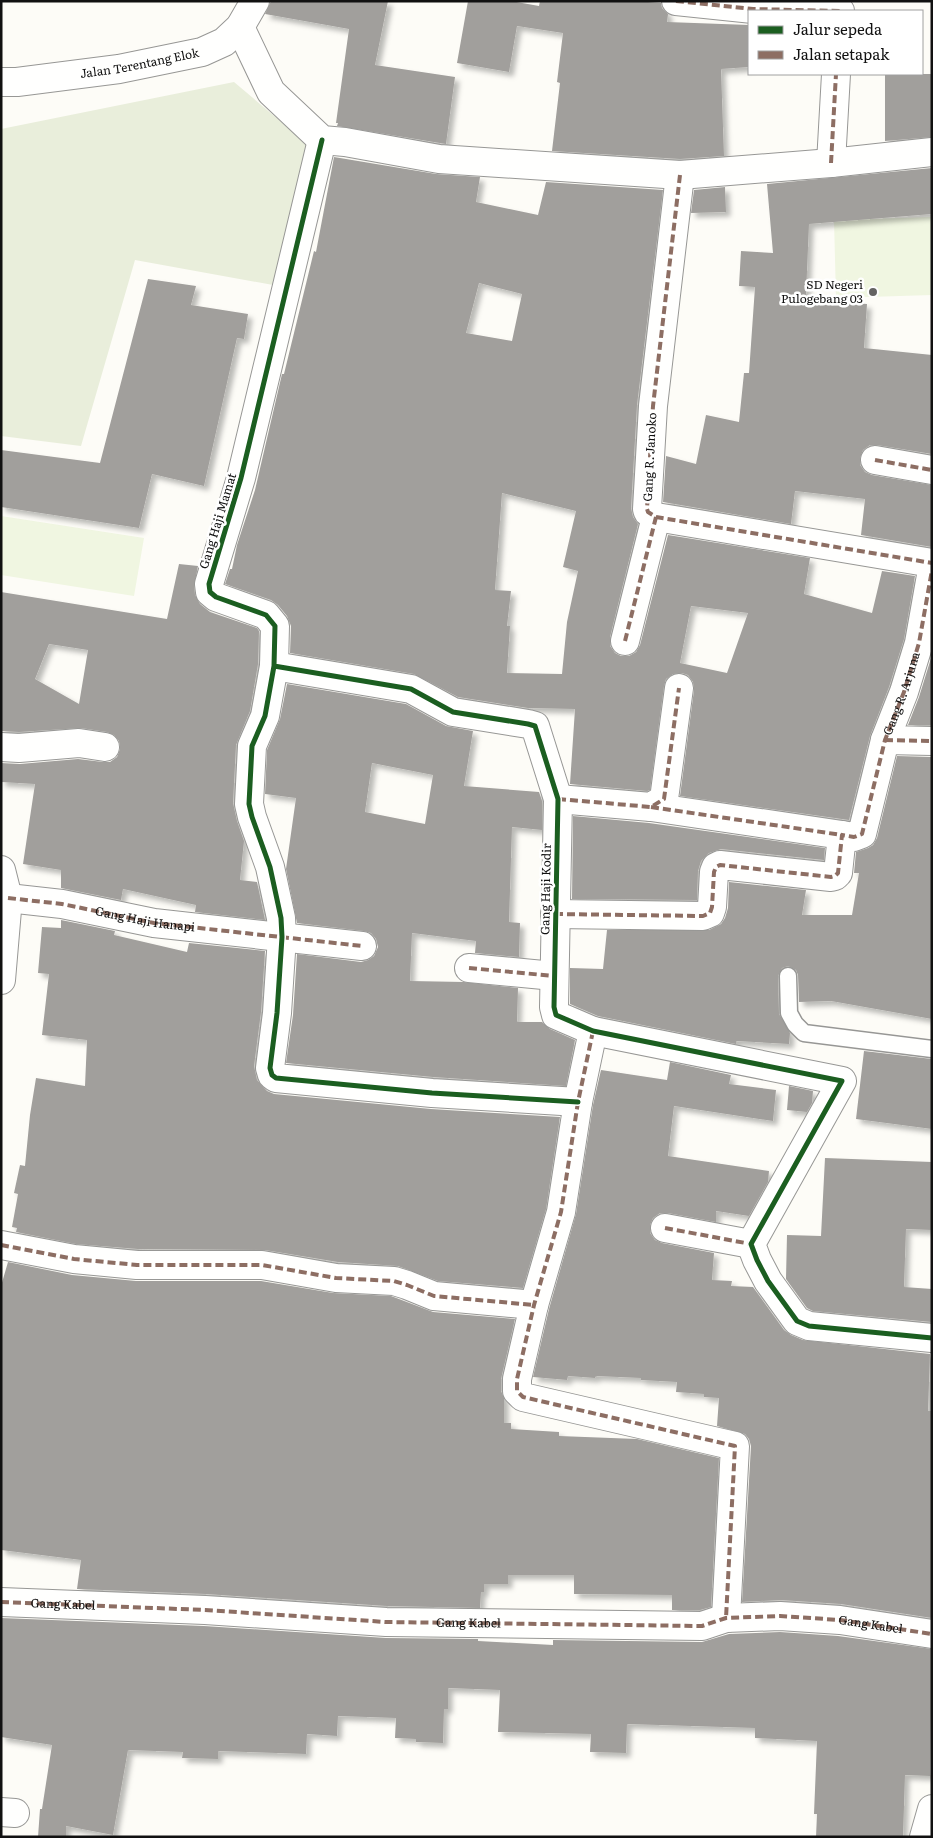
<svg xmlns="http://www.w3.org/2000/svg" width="933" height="1838" viewBox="0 0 933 1838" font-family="Literata,serif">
  <defs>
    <filter id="shadow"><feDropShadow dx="4.5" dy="4.5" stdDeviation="2.5" flood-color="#0004"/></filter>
  </defs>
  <rect width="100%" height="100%" fill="#fdfcf7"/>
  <path fill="#e9eedb" d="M234,82L311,147L295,289L135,260L81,446L1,436V129Z"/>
  <path fill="#f0f6e1" d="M932,217V295L836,298L834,220Z
    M1,516L144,538L134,596L1,575Z"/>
  <path fill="#a19f9c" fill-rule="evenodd" filter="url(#shadow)" d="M271,1H388L375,65L455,77L446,144L337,126L338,123H336L349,29L265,14Z
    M468,1H511L539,6L540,1H635L661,3L662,8L668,14L667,22L749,25V67L721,69L724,156L680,159L552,151L560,83L557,82L563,33L517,26L509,72L457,63Z
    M885,74H932V137L885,141Z
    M334,157L436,174L480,177L476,202L538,215L546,182L663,190L637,405L631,508L633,517L638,524L610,637V646L615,653L621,656H629L636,652L640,645L668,535L810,558L804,594L872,613L882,571L915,576L904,639L889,687L870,736L849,820L680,796L694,690L693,682L688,675L682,673L673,674L666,679L664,686L650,790L647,791L570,784L575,709L528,708L458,697L414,674L290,653L291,626L287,616L278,605L271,600L225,584L230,569H232L237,545L255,490L282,374H284L314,251L316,252ZM479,283L522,294L512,341L466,333ZM502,493L576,511L563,567L578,571L567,622L562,674L507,673L510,626H507L511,591L495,590ZM691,606L748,613L727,673L680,663Z
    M932,168V214L809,224L806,295H811V300L867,304L864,348L932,355V454L877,445H870L863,450L860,458V465L865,472L872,475L932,485V547L861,535L865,499L795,491L791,524L663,502L666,456L696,464L706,415L739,422L744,373H749L755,287L739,286L741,251L773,253L767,184Z
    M725,187L726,212L691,213L694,190Z
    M148,279L196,286L191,305L248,314L244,339L237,338L204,486L152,474L139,528L1,507V450L100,463Z
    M179,564L198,566L194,586L195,595L200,604L210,612L257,628L259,631L258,664L250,711L236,745L233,803L237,821L244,841L240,880L257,882L265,920L195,912L196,905L123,889L121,900L61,888V870L23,864L35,784L1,782V763L20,764L78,759L103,762H110L117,757L120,749L119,741L114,735L107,732L81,728L19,732L1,731V592L167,619ZM49,644L88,650L79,704L35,679Z
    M932,655V725H908L919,697Z
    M287,684L406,704L446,726L473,731L464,786L539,792L542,801V830L512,827L509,922L520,923L519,957L475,953L476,941L412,933L410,981L464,982L518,988L517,1022H542L550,1029L575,1040L566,1086L433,1077L286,1063L293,1015L297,954L361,962L368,960L374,956L378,947L376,939L371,933L364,931L297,923L286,869L296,798L265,794L267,750L280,719ZM372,763L433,775L425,824L365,812Z
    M897,756L932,757V1019L831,1001L799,1002L798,975L796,970L788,966L782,968L778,976L779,1014L790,1033L789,1044L736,1041V1044L598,1016L570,1004V968L603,969L607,930H709L721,924L725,918L728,908L729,882L806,890L802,915H852L859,873H854L856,852L868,848L873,845L877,838Z
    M573,816L649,823L825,848L824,860L721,849L709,853L701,861L698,871L697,900L572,899Z
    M61,920L115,931L114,935L187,952L189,943L265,951L261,1012L254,1066L257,1080L267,1091L274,1094L431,1109L560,1117L546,1209L523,1288L438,1281L398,1266L338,1262L265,1250L138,1249L76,1244L16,1232L17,1228L12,1227L18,1194L14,1193L20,1165L25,1166L30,1115L36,1078L85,1086L87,1040L42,1035L49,974L38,973L42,927L61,928Z
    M864,1051L932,1059V1129L856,1119Z
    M670,1062L731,1075L729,1084L776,1090L773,1121L674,1106L668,1156L769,1171L768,1182L749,1216L716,1211V1222L668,1213H660L653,1218L650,1225V1233L655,1240L662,1243L714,1253L712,1280L732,1281L731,1286L753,1287L784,1330L791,1335L803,1340L930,1354L928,1411H932V1618L841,1604L781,1600L742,1602L751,1446L749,1439L745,1434L717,1426L719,1398L704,1397V1394L676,1392L677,1382L641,1380V1378L596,1376L595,1378L568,1376L567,1380L533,1377L549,1309L576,1214L593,1105L601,1070L667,1080Z
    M789,1086L813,1091L812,1103L807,1112L787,1110Z
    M825,1158L932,1162V1230L906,1229L904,1287L932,1289V1322L813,1311L807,1308L786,1279L787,1235L821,1236Z
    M8,1262L72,1275L136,1281H261L333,1293L391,1296L433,1312L515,1319L501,1379V1391L504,1398V1423H511V1429L559,1432V1436L637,1439L719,1458L711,1607L700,1610H672V1595L574,1594V1575H508V1584H484V1592H481L480,1608L387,1606L206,1594L77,1589L81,1560L1,1550V1286Z
    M1,1618L204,1626L386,1638L478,1639V1641L553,1645V1640L702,1642L729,1634L780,1632L838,1636L932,1649L930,1776L905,1775L903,1837H816L817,1814H814L817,1741L755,1738V1728L627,1724L626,1753L590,1752L591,1734L498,1732L500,1690L448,1688V1709H444L443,1743L416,1742V1739L395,1738L396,1718L338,1716L337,1736L307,1734L306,1754L218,1751V1759L182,1758L183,1752L128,1750L113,1835L66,1826V1837H38L40,1809H42L52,1745L1,1737Z"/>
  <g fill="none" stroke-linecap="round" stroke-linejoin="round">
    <g stroke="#979795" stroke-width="19">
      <path id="service" d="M788,976L789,1013L795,1024L804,1033L932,1049"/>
    </g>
    <g stroke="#979795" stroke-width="30">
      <g id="minor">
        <path d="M676,1L753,9L840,11"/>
        <path d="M240,27L271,92L322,140L345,142L439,159L680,175L831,163L932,152"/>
        <path id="s1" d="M1,82H17L119,69L202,52L224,42L240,27L255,1"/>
        <path d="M322,140L241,478L209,584L210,592L216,597L266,615L275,626L274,666L265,716L252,746L249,804L252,817L270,867L281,918L282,937L277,1013L270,1068L272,1075L276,1078L432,1093L578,1102"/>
        <path d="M831,163L836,74"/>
        <path d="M680,175L653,406L647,509L648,512L656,517L932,563"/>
        <path d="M875,460L932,470"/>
        <path d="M625,641L656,517"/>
        <path d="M274,666L411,689L453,712L528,724L535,726L558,799L554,1007L556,1015L593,1031L842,1081L751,1244L757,1260L768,1281L797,1321L809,1326L932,1338"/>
        <path d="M885,740L932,741"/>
        <path d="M1,747L19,748L79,743L105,747"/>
        <path d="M558,799L651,807L664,799L679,688"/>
        <path d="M651,807L842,835"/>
        <path d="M1,870L8,898L1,980"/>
        <path d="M8,898L62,904L154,923L362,946"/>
        <path id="s2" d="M555,914L703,916L710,913L712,907L714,872L716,867L720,865L831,877L835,876L838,873L842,835L854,837L862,834L885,740L904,692L919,643L932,570"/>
        <path d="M469,968L554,976"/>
        <path d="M593,1031L578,1102L561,1212L534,1305L517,1379V1391L523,1397L735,1446L726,1618"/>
        <path d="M665,1228L751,1244"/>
        <path d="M1,1245L74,1259L137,1265H262L336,1278L394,1281L407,1285L434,1296L534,1305"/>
        <path d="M1,1602L205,1610L386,1622L702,1626L726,1618L780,1616L840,1620L932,1634"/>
        <path d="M1,1812L15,1813"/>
      </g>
    </g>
    <g stroke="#979795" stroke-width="30">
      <path id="tertiary" d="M924,1837L932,1809"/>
    </g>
    <use href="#service" stroke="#fffffe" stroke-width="16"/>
    <use href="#minor" stroke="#fffffe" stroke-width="28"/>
    <use href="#tertiary" stroke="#fffffe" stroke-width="28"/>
    <g stroke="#8d6e63" stroke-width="4" stroke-dasharray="8 4" stroke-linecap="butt">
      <path d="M676,1L753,9L840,11"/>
      <path d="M831,163L836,74"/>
      <path d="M680,175L653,406L647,509L648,512L656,517L932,563"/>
      <path d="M875,460L932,470"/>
      <path d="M625,641L656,517"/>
      <path d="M885,740L932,741"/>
      <path d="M558,799L651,807L664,799L679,688"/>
      <path d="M651,807L842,835"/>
      <path id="s3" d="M8,898L62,904L154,923L362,946"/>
      <path d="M555,914L703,916L710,913L712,907L714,872L716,867L720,865L831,877L835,876L838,873L842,835L854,837L862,834L885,740L904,692L919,643L932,570"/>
      <path d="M469,968L554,976"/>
      <path d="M593,1031L578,1102L561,1212L534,1305L517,1379V1391L523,1397L735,1446L726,1618"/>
      <path d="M665,1228L751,1244"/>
      <path d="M1,1245L74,1259L137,1265H262L336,1278L394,1281L407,1285L434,1296L534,1305"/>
      <path id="s4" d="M1,1602L205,1610L386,1622L702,1626L726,1618L780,1616L840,1620L932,1634"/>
    </g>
    <g stroke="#fff" stroke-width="8">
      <path id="cycleway" d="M322,140L241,478L209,584L210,592L216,597L266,615L275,626L274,666L265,716L252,746L249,804L252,817L270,867L281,918L282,937L277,1013L270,1068L272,1075L276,1078L432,1093L578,1102
        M274,666L411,689L453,712L528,724L535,726L558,799L554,1007L556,1015L593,1031L842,1081L751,1244L757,1260L768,1281L797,1321L809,1326L932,1338"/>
    </g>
    <use href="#cycleway" stroke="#1b5e20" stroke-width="5"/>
  </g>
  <circle fill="#646362" stroke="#fff" stroke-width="2" cx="873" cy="292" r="5"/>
  <g text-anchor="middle" stroke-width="5" stroke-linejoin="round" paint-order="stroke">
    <g font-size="12" fill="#111" stroke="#fff">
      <text dy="4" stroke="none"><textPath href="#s1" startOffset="140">Jalan Terentang Elok</textPath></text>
      <text transform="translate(650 457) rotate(-87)" y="4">Gang R. Janoko</text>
      <text transform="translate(218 521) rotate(-73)" y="4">Gang Haji Mamat</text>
      <text dy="4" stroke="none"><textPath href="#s2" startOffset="532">Gang R. Arjuna</textPath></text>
      <text transform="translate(546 889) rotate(-89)" y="4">Gang Haji Kodir</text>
      <text dy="4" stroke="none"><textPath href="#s3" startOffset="139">Gang Haji Hanapi</textPath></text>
      <text dy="4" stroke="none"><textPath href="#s4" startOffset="62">Gang Kabel</textPath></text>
      <text dy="4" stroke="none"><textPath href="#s4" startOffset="468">Gang Kabel</textPath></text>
      <text dy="4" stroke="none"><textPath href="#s4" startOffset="872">Gang Kabel</textPath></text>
    </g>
    <g font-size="12" fill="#111" stroke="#fff" text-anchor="end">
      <text x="863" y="289">SD Negeri<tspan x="863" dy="14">Pulogebang 03</tspan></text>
    </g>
  </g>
  <rect width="933" height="1838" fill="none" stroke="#111111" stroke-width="5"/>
  <rect x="748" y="10" width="175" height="65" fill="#ffffff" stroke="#a0a0a0"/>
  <rect x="758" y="26" width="25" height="8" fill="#1b5e20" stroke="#a0a0a0"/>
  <text x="793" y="35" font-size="15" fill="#111111">Jalur sepeda</text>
  <rect x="758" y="51" width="25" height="8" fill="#8d6e63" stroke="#a0a0a0"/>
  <text x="793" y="60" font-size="15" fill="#111111">Jalan setapak</text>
</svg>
